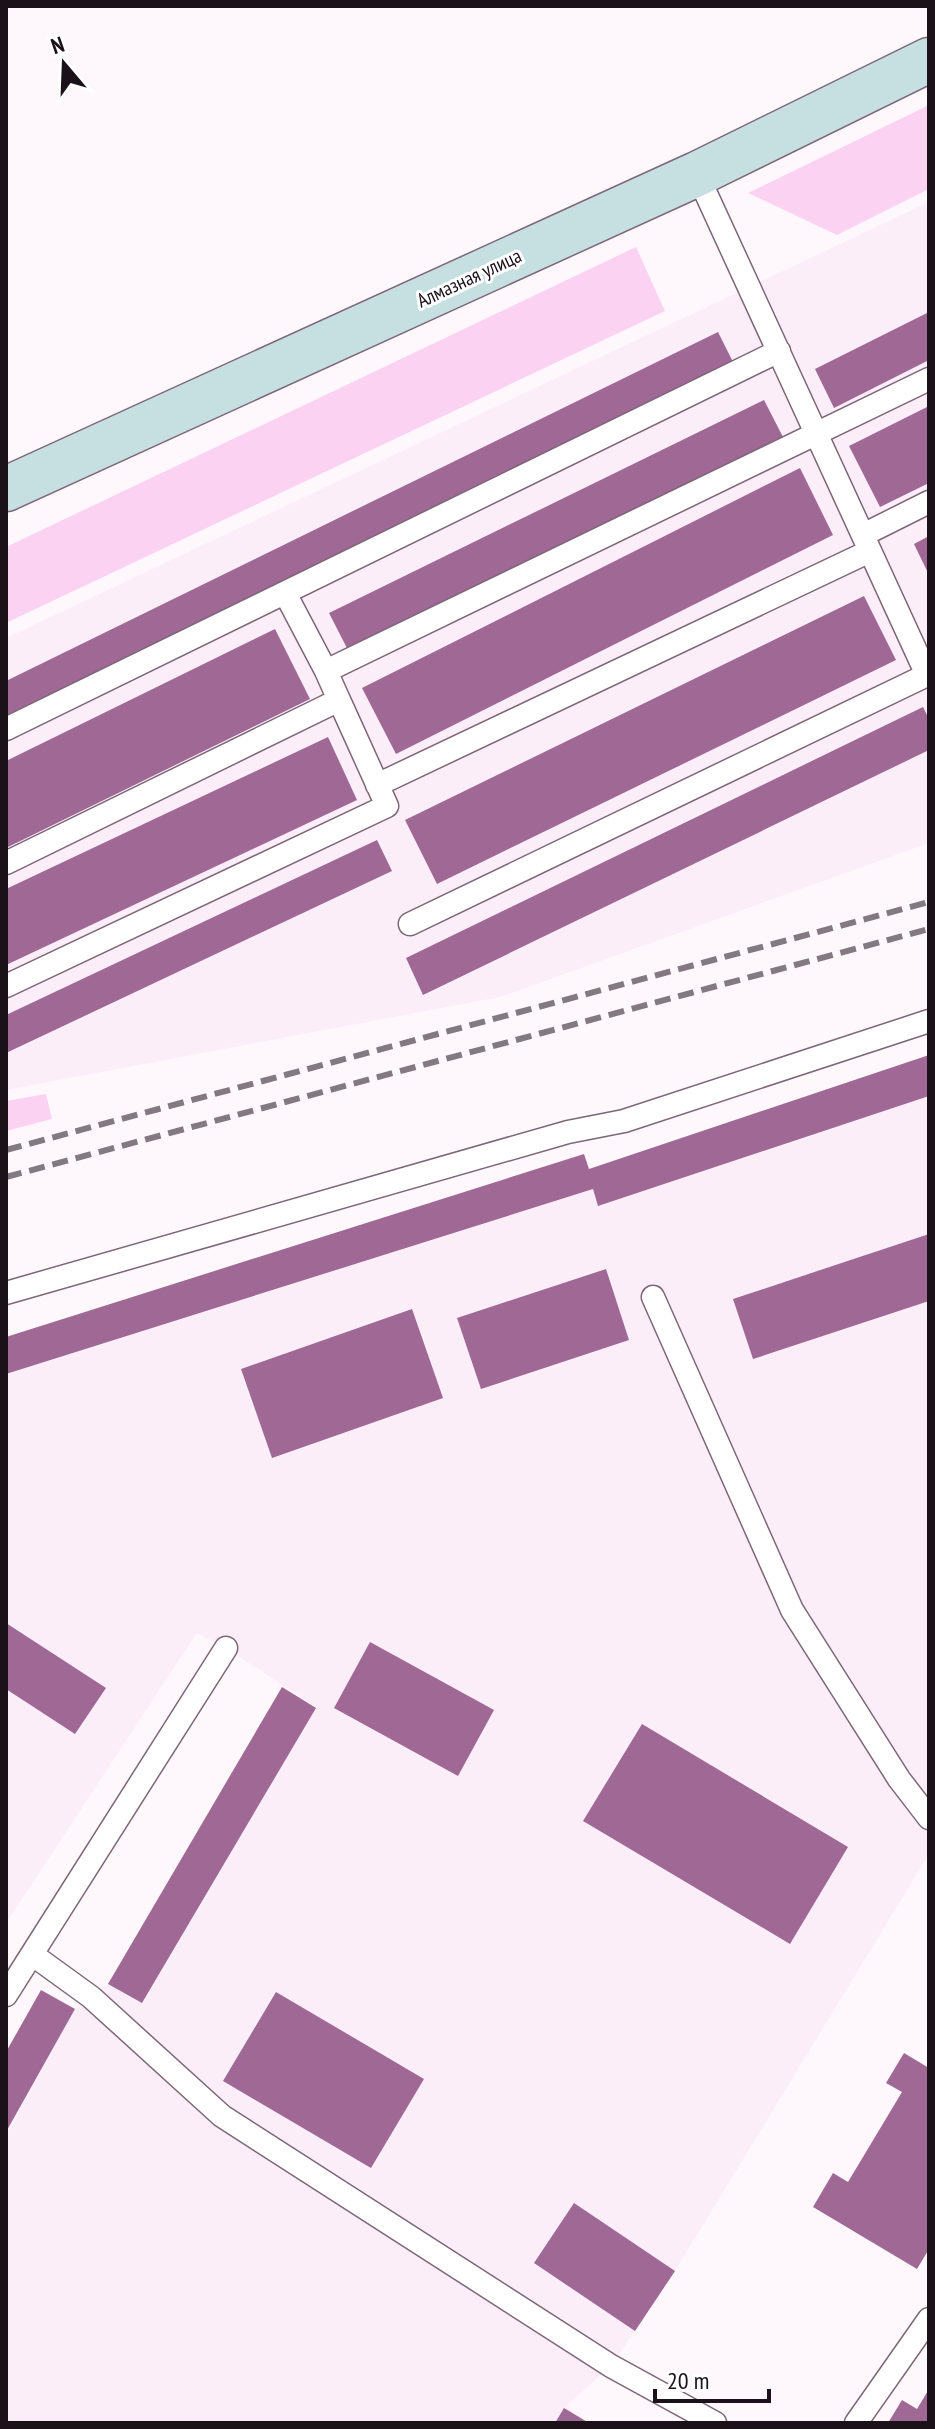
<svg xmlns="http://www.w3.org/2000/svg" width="935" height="2429" viewBox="0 0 935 2429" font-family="'PT Sans Narrow',sans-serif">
  <rect width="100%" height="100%" fill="#fef8fc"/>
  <path fill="#fceef9" d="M929,202V843L500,997L6,1090V638Z
    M929,1096V1854L675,2271L611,2366L565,2407L589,2423H6V2134L75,2009L108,1984L143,2003L316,1707L226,1648L197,1633L6,1923V1374L593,1189L599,1206Z"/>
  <path fill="#fcd2f3" d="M929,105V189L837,235L748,193Z
    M636,247L665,311L6,623V547Z
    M46,1094L52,1119L6,1131V1101Z"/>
  <path fill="#9f6895" d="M929,312V360L834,408L815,369Z
    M718,332L733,362L6,719V681Z
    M764,400L784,439L349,652L329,613Z
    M929,406V483L880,507L849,446Z
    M800,468L833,535L396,754L362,688Z
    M929,536V575L914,544Z
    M864,596L896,660L437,884L405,820Z
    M275,629L310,699L6,848V761Z
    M923,707L929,719V750L423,995L406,958Z
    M328,737L357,800L6,965V889Z
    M377,840L392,871L6,1053V1015Z
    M929,1055V1096L598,1206L593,1189L6,1374V1337L584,1154L589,1169Z
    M929,1234V1301L753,1359L733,1299Z
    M606,1269L629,1340L481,1389L457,1318Z
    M412,1309L443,1398L272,1458L241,1369Z
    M6,1623L106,1688L75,1734L6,1689Z
    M370,1642L494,1710L458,1776L334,1708Z
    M282,1687L316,1708L142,2003L108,1984Z
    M642,1724L848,1847L790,1944L583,1821Z
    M41,1990L75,2009L6,2132V2052Z
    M276,1992L424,2079L371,2168L223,2081Z
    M904,2053L929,2068V2249L917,2269L813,2207L833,2173L848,2182L902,2092L886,2083Z
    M574,2203L675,2271L635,2331L534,2263Z
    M929,2389V2423H888L902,2400L917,2409Z
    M564,2408L589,2423H555Z"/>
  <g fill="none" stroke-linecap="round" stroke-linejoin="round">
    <g stroke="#7e6679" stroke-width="25">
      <path id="lane" d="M863,535L929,502
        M285,593L326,671
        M6,729L779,351
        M377,785L870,551
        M6,863L339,700L326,671L929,379
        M410,924L927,675L697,174
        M6,986L387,806L339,700
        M6,1293L568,1132L624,1121L929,1021
        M653,1297L792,1610L899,1779L929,1818
        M33,1955L91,1997L222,2116L611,2366L715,2423
        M6,1995L226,1648
        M856,2423L929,2319"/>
    </g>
    <g stroke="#7e6679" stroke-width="47">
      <path id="secondary" d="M6,489L697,174L929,60"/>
    </g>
    <use href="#lane" stroke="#fff" stroke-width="22"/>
    <use href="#secondary" stroke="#c6e0e2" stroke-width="44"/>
    <path stroke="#827a80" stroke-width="6" stroke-dasharray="16 8" stroke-linecap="butt" d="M6,1150L929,902
      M6,1177L929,929"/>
  </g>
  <g text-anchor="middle" stroke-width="6" stroke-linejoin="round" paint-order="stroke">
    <g font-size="20" fill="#1b1119" stroke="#fff">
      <text transform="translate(469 278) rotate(-25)" y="7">Алмазная улица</text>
    </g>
  </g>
  <rect width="935" height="2429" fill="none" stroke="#1b1119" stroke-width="16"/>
  <g transform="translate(64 64) rotate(341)" stroke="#ffffff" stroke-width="6" paint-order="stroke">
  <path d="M0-6L14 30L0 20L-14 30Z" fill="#1b1119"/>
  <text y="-12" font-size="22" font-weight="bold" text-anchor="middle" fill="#1b1119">N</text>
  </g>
  <path d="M655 2389v12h114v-12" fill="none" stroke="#1b1119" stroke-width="4"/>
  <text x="667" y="2389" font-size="24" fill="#1b1119" stroke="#ffffff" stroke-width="6" paint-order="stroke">20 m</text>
</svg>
